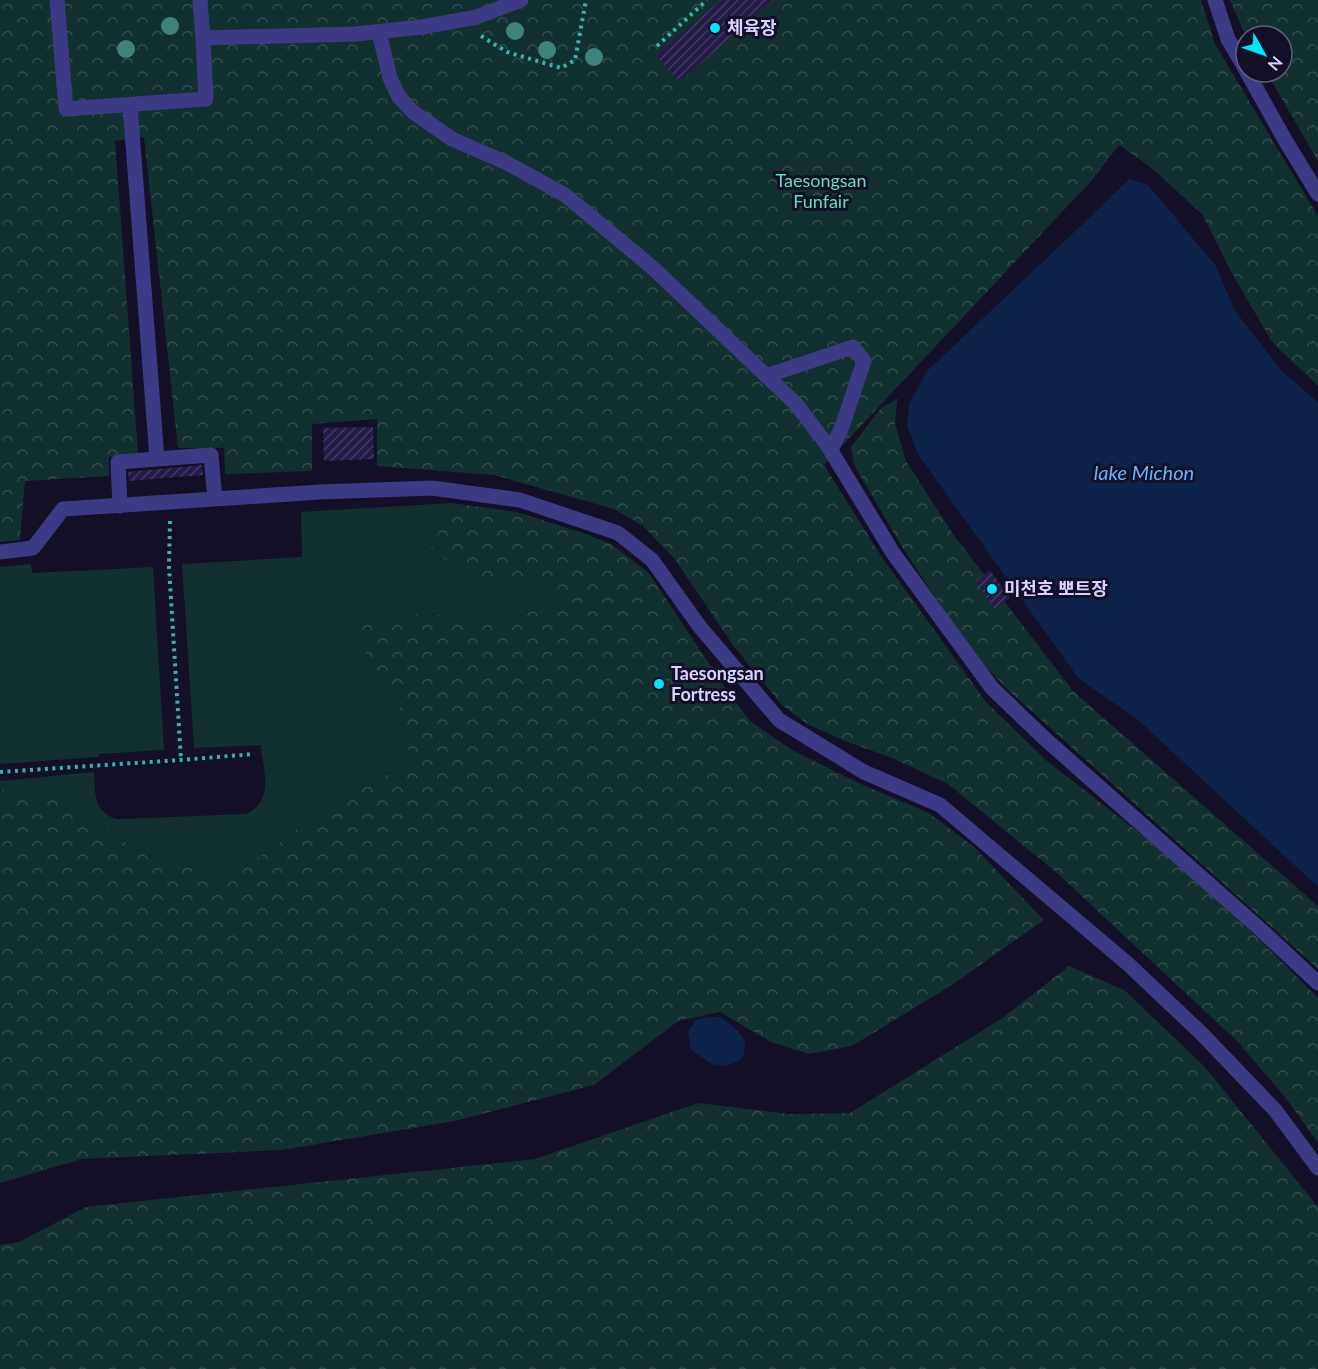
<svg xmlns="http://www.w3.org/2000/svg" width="1318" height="1369" viewBox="0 0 1318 1369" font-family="Lato,'Noto Sans KR',sans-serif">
  <defs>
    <pattern id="forest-crowns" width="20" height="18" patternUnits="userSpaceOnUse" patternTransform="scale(1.5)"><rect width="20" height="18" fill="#12302f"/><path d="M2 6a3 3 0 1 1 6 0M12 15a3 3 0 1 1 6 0" fill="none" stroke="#344d4e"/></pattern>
    <pattern id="building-hatch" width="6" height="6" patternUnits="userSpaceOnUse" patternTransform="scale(1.5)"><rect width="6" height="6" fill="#241b47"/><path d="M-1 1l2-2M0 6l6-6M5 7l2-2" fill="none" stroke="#433b63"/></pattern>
  </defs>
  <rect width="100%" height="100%" fill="#130f26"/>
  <path fill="#12302f" d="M451,503L432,549L474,580L542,577L565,602L500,620L427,614L367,658L398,701L411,761L318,813L232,877L148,857L56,797L0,790V781L94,772C96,795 92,811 117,819L247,814C275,799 263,771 261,745L194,748L182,564L302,557L301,512Z
    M31,564L32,573L153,567L164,750L99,754V757L0,764V567Z"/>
  <path fill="url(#forest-crowns)" d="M0,0H1201L1215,44L1318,216V386L1272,342L1232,273L1202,214L1153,169L1119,145L1093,179L824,465L881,556L986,702L1047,761L1161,850L1258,938L1318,998V1143L1285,1097L1238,1042L1057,873L948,784L892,758L845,741L807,724L782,705L735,648L674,558L643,526L614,509L494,475L377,466V419L312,424V471L225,474L224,448H178L144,137L115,141L138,453L109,457V476L25,481L20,540L0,542Z
    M1230,0H1318V161L1266,72H1282V36L1246,37Z
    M897,399L895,424L906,461L953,534L1073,691L1318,906V969L1009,691L986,667L951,621L902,547L854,465L851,447L881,408Z
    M451,503L517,512L583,533L611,544L649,573L725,688L750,721L792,750L861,784L929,813L973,846L1044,920L952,985L852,1046L809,1054L771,1042L720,1012L678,1021L594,1085L455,1121L282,1150L82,1159L0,1183V790L56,797L148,857L232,877L318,813L411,761L398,701L367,658L355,621L427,614L500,620L564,602L542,577L474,580L431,549Z
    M1069,966L1124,990L1205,1067L1318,1207V1369H0V1245L19,1242L86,1207L535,1159L698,1103L789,1114L850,1113L1004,1017Z"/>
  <path fill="#0c2248" d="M1129,179L1148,185L1216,266L1235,311L1282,371L1318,402V887L1137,719L1079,679L919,456L907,426L909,404L927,371L1086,221Z
    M708,1017H721L738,1031L745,1041L744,1054L739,1061L726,1066L712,1064L691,1050L688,1032L696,1020Z"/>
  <path fill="url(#building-hatch)" d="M721,0H774L679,82L656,56Z
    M373,427L374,459L324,461L323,428Z
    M202,465L203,475L129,481L128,472Z
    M990,570L1010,598L995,609L975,581Z"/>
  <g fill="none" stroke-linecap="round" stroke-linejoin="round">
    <path stroke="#2fb8b0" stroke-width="4" stroke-dasharray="3 4.5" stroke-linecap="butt" d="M481,36L507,52L561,68L575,60L586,0
      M657,46L707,0
      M170,521L169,567L181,760
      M0,772L181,760L253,754"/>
    <path stroke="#3d3a85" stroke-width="15" d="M57,0L66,109L206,99L203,38L355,34L422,27L477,17L521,0
      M200,0L203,38
      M1215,0L1228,39L1246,70
      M379,32L390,78L399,97L413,112L452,139L507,163L565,195L653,268L796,404L828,446L893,553L992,688L1044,738L1260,929L1318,983
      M1247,72L1285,140L1318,194
      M766,376L853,347L864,361L842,427L831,450
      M157,459L211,455L215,499
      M120,506L118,462L157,459L130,105
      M0,552L33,548L63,509L320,492L432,488L520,500L618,533L652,560L700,627L779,720L864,772L940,805L1128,964L1201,1033L1275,1110L1318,1168"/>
  </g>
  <g fill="#3d827b">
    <circle cx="170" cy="26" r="9"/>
    <circle cx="515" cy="31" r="9"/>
    <circle cx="126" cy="49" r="9"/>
    <circle cx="547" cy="50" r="9"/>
    <circle cx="594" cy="57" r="9"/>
  </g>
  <g fill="#00e5ff" stroke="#130f26" stroke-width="2">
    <circle cx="715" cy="28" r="6"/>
    <circle cx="992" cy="589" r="6"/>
    <circle cx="659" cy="684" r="6"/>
  </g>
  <g text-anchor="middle" stroke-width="6" stroke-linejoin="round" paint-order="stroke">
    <g font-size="18" font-weight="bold" fill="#d9d4ff" stroke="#130f26" text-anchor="start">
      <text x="727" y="34">체육장</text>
      <text x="1004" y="595">미천호 뽀트장</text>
      <text x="671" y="680">Taesongsan<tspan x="671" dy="21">Fortress</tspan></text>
    </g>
    <g font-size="18" fill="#5fe0c0" stroke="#130f26">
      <text x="821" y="187">Taesongsan<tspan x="821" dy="21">Funfair</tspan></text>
    </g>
    <g font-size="20" font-style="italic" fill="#62b6ff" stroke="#130f26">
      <text x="1144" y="480">lake Michon</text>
    </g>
  </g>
  <g transform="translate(1264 54) rotate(130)"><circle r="28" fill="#130f26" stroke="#625e7d" stroke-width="1.5"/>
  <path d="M0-4.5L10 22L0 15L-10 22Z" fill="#00e5ff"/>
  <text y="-9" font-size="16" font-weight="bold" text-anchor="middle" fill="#d9d4ff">N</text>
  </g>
</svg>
